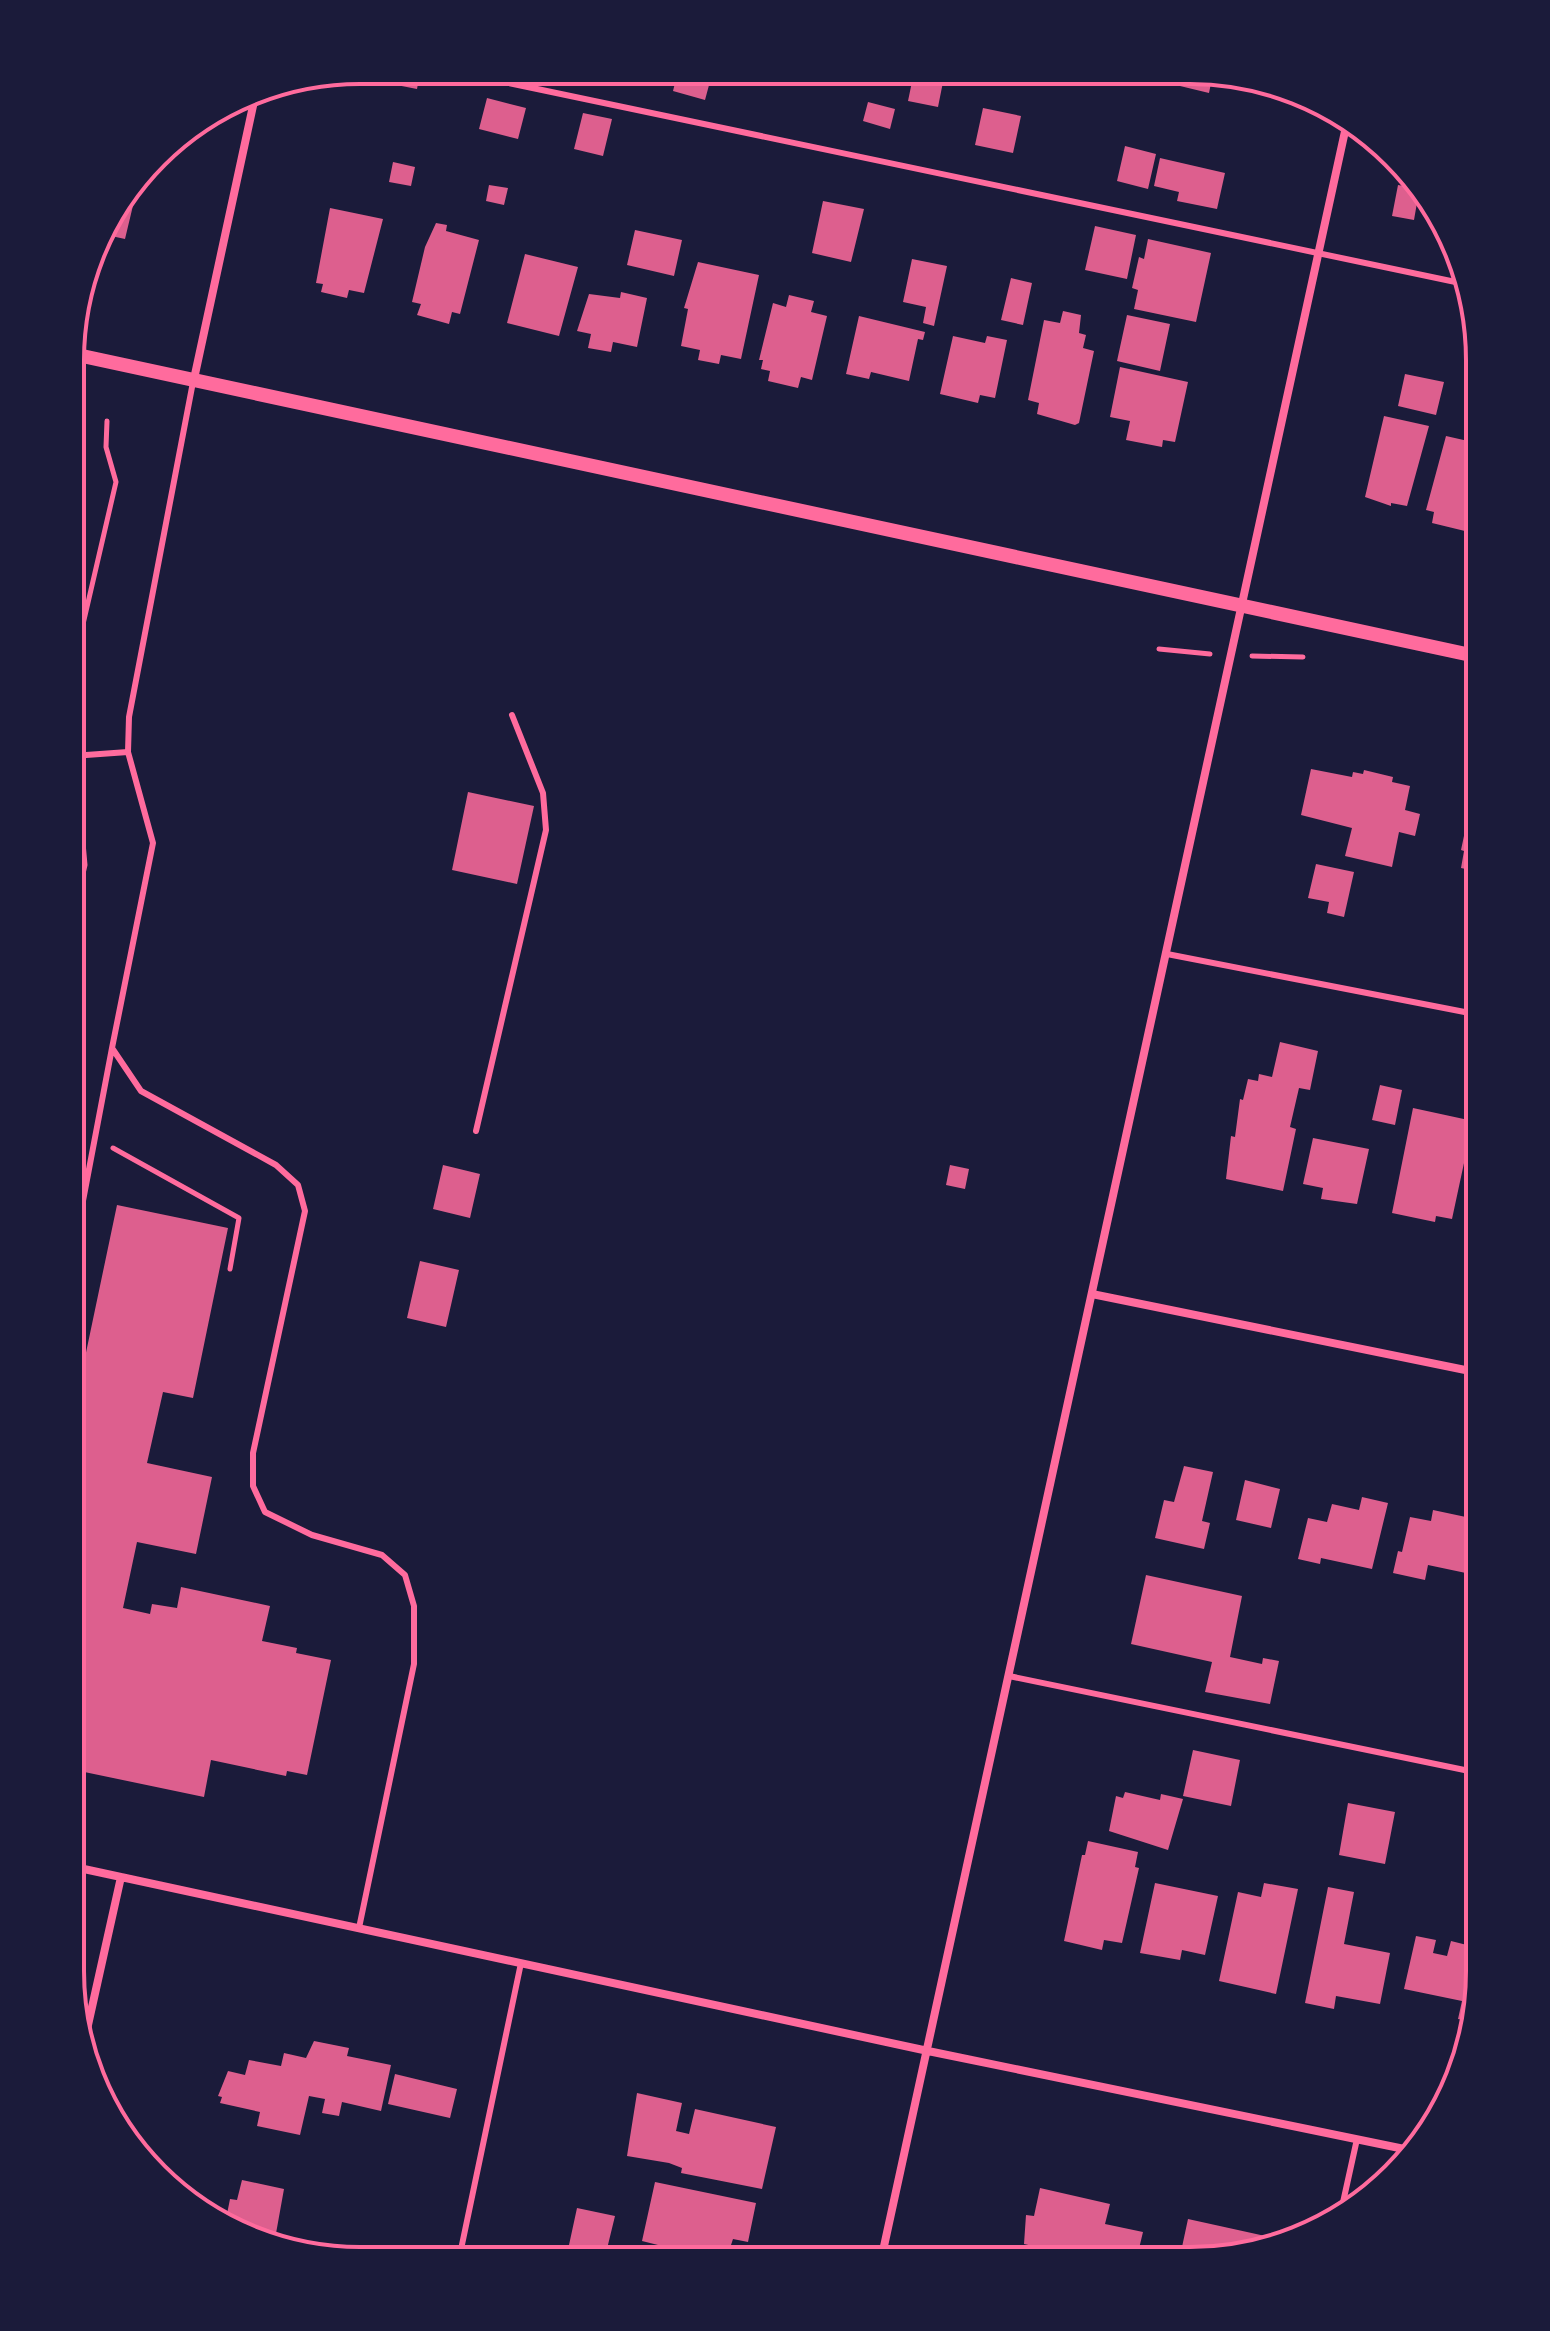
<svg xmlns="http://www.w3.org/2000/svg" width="1550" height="2331" viewBox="0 0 1550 2331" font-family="Montserrat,sans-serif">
  <rect width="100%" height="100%" fill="#1b1b3a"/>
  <path fill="#dd5f8e" d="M383,70L420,73L417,89L381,82Z
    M678,71L712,74L705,100L673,91Z
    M914,72H945L938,107L908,101Z
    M1183,72L1213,73L1209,93L1180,86Z
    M487,98L526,108L518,139L479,129Z
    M868,102L895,109L890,129L863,121Z
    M983,108L1021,116L1013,153L975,145Z
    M583,113L612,119L603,156L574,149Z
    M1125,146L1156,154L1148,189L1117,181Z
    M1160,158L1225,173L1217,209L1177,201L1179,192L1154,186Z
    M393,162L415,167L411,186L389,182Z
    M489,185L508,188L504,205L486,201Z
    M1398,185L1410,187L1418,197L1414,220L1392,216Z
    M128,192L136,193L125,239L102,234L109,216Z
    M823,201L864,209L851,262L812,253Z
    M330,208L383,219L364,293L349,290L347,298L321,292L323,284L316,283Z
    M436,223L447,225L446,231L479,240L460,314L452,312L449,324L417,315L421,304L412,302L425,247Z
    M1095,226L1136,235L1127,279L1085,270Z
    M635,230L682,240L674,276L627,265Z
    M1148,239L1211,253L1196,322L1134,309L1138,290L1132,288L1139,257L1144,259Z
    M525,254L578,267L559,336L507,323Z
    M912,259L947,266L934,326L923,323L926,307L903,302Z
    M698,262L759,275L741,359L721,355L719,364L698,360L700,350L681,346L688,309L684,308Z
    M1011,278L1032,283L1023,325L1001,320Z
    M621,292L647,298L637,347L613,342L611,352L588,348L591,334L577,331L589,294L620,298Z
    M789,295L814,301L811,312L827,316L812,380L801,377L798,388L768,381L770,371L761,369L763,360H759L773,303L786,307Z
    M1063,311L1081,315L1079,333L1086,335L1083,348L1094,351L1079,423L1075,425L1037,414L1039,403L1028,400L1044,320L1060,323Z
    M1127,315L1170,324L1160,371L1117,361Z
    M859,316L925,332L923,340L918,339L909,381L871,372L869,379L846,374Z
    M953,336L985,343L987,336L1007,340L995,398L980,395L978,403L940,394Z
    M1120,367L1188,382L1175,442L1163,440L1162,447L1126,440L1130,421L1110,417Z
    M1405,374L1444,382L1436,415L1398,406Z
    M1384,416L1429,426L1407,506L1391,503V506L1365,497Z
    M1469,435L1478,437L1476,454H1480V522L1472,520L1469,532L1432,523L1434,512L1426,510L1446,436L1468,441Z
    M1311,769L1352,777L1353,772L1363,774L1364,770L1393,777L1392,782L1410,786L1405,810L1420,814L1415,836L1399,832L1392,867L1345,856L1352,828L1301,815Z
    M468,792L534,806L517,884L452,870Z
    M1472,798L1480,800V872L1461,868L1464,851L1461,850Z
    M1316,864L1354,872L1344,917L1327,913L1329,902L1308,898Z
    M1280,1042L1318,1051L1310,1090L1299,1088L1290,1127L1296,1129L1283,1191L1226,1179L1231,1136L1235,1137L1240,1099L1243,1100L1248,1079L1258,1081L1259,1074L1272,1077Z
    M1473,1047L1480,1048V1085L1465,1082Z
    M1380,1085L1402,1090L1395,1125L1372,1120Z
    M1413,1108L1473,1121L1452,1219L1436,1216L1435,1222L1392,1213Z
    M1313,1138L1369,1149L1357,1204L1321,1199L1323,1188L1303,1184Z
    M443,1165L480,1174L470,1218L433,1209Z
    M950,1165L969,1169L965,1189L946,1185Z
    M1478,1184H1480V1219L1471,1217Z
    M117,1205L228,1228L193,1398L163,1392L147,1463L212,1477L196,1554L137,1542L123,1608L150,1614L152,1604L177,1608L181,1587L270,1606L262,1641L297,1648L296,1653L331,1660L307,1775L287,1771L286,1776L211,1760L204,1797L70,1769L71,1424Z
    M420,1261L459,1270L446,1327L407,1318Z
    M1184,1466L1213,1472L1202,1521L1210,1523L1204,1549L1155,1538L1164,1500L1174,1502Z
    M1245,1480L1280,1489L1271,1528L1236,1520Z
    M1362,1497L1388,1503L1372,1569L1321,1558L1320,1564L1298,1559L1308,1518L1327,1522L1332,1504L1359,1510Z
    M1433,1510L1480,1520V1576L1428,1565L1425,1580L1393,1573L1398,1551L1402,1552L1410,1517L1431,1521Z
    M1146,1575L1242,1596L1230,1657L1262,1664L1263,1658L1279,1661L1270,1704L1205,1692L1212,1662L1131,1644Z
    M1193,1750L1240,1760L1231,1806L1183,1796Z
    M1125,1792L1160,1800L1161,1794L1183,1799L1168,1850L1109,1831L1116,1796L1123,1798Z
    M1348,1803L1395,1812L1385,1864L1339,1855Z
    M1088,1841L1138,1852L1135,1867L1139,1868L1122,1943L1104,1940L1102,1950L1064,1941L1082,1855H1085Z
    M1155,1883L1218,1896L1205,1955L1182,1950L1180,1960L1140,1953Z
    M1264,1883L1298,1889L1276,1994L1219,1981L1238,1892L1261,1897Z
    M1328,1887L1354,1892L1344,1944L1390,1953L1380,2004L1336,1996L1334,2009L1305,2003Z
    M1416,1936L1436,1940L1433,1953L1447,1956L1451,1941L1479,1948V1990L1469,2021L1458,2019L1462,2001L1404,1989Z
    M314,2041L349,2048L347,2056L391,2065L381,2111L342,2102L339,2116L322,2113L325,2099L309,2096L300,2135L257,2126L260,2112L220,2103L222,2097L218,2096L228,2071L245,2075L249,2060L281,2066L284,2053L306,2058Z
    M395,2074L457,2089L450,2118L388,2104Z
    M637,2093L682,2103L676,2131L689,2134L695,2109L776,2127L762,2189L681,2173L682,2168L669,2163L627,2156Z
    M242,2180L284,2189L275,2239L226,2219L230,2199L237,2200Z
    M655,2182L756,2203L748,2242L733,2239L726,2260L689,2252L687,2257L665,2253L666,2247L642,2241Z
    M1040,2188L1110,2204L1105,2224L1143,2232L1136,2261H1099L1024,2244L1026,2215L1034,2216Z
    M577,2208L615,2216L606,2253L569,2245Z
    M1188,2219L1274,2238L1273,2241L1280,2243L1179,2261Z"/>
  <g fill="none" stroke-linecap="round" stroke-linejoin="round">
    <path stroke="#ff6b9d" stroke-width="5" d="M1159,649L1210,654
      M72,655L77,650L116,482L106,447L107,421
      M1252,656L1303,657
      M72,922L85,865L77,776
      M71,1078L78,1096
      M113,1148L239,1218L230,1269"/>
    <path stroke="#ff6b9d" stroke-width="6" d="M447,70L1465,284
      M193,382L129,717L128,752L153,843L112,1048L141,1091L276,1165L298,1185L305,1211L253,1453V1486L265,1512L312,1535L382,1555L405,1575L414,1606V1664L359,1928
      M72,756L128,752
      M1167,954L1480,1015
      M476,1131L546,830L543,793L512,715
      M71,1264L112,1048
      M1009,1676L1479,1773
      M1340,2216L1357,2139
      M459,2259L521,1963"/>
    <path stroke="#ff6b9d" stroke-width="8" d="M194,379L256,92
      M1092,1294L1480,1373
      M70,1866L928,2051L1414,2151
      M84,2043L121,1877
      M881,2260L1347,122"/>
    <path stroke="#ff6b9d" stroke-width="14" d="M73,354L1480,657"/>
  </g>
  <path d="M0 0H1550V2331H0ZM360 84H1190A276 276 0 0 1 1466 360V1971A276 276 0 0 1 1190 2247H360A276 276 0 0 1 84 1971V360A276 276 0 0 1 360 84Z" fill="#1b1b3a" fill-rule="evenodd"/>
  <path fill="none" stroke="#ff6b9d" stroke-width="4" d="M360 84H1190A276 276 0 0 1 1466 360V1971A276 276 0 0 1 1190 2247H360A276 276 0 0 1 84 1971V360A276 276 0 0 1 360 84Z"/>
</svg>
